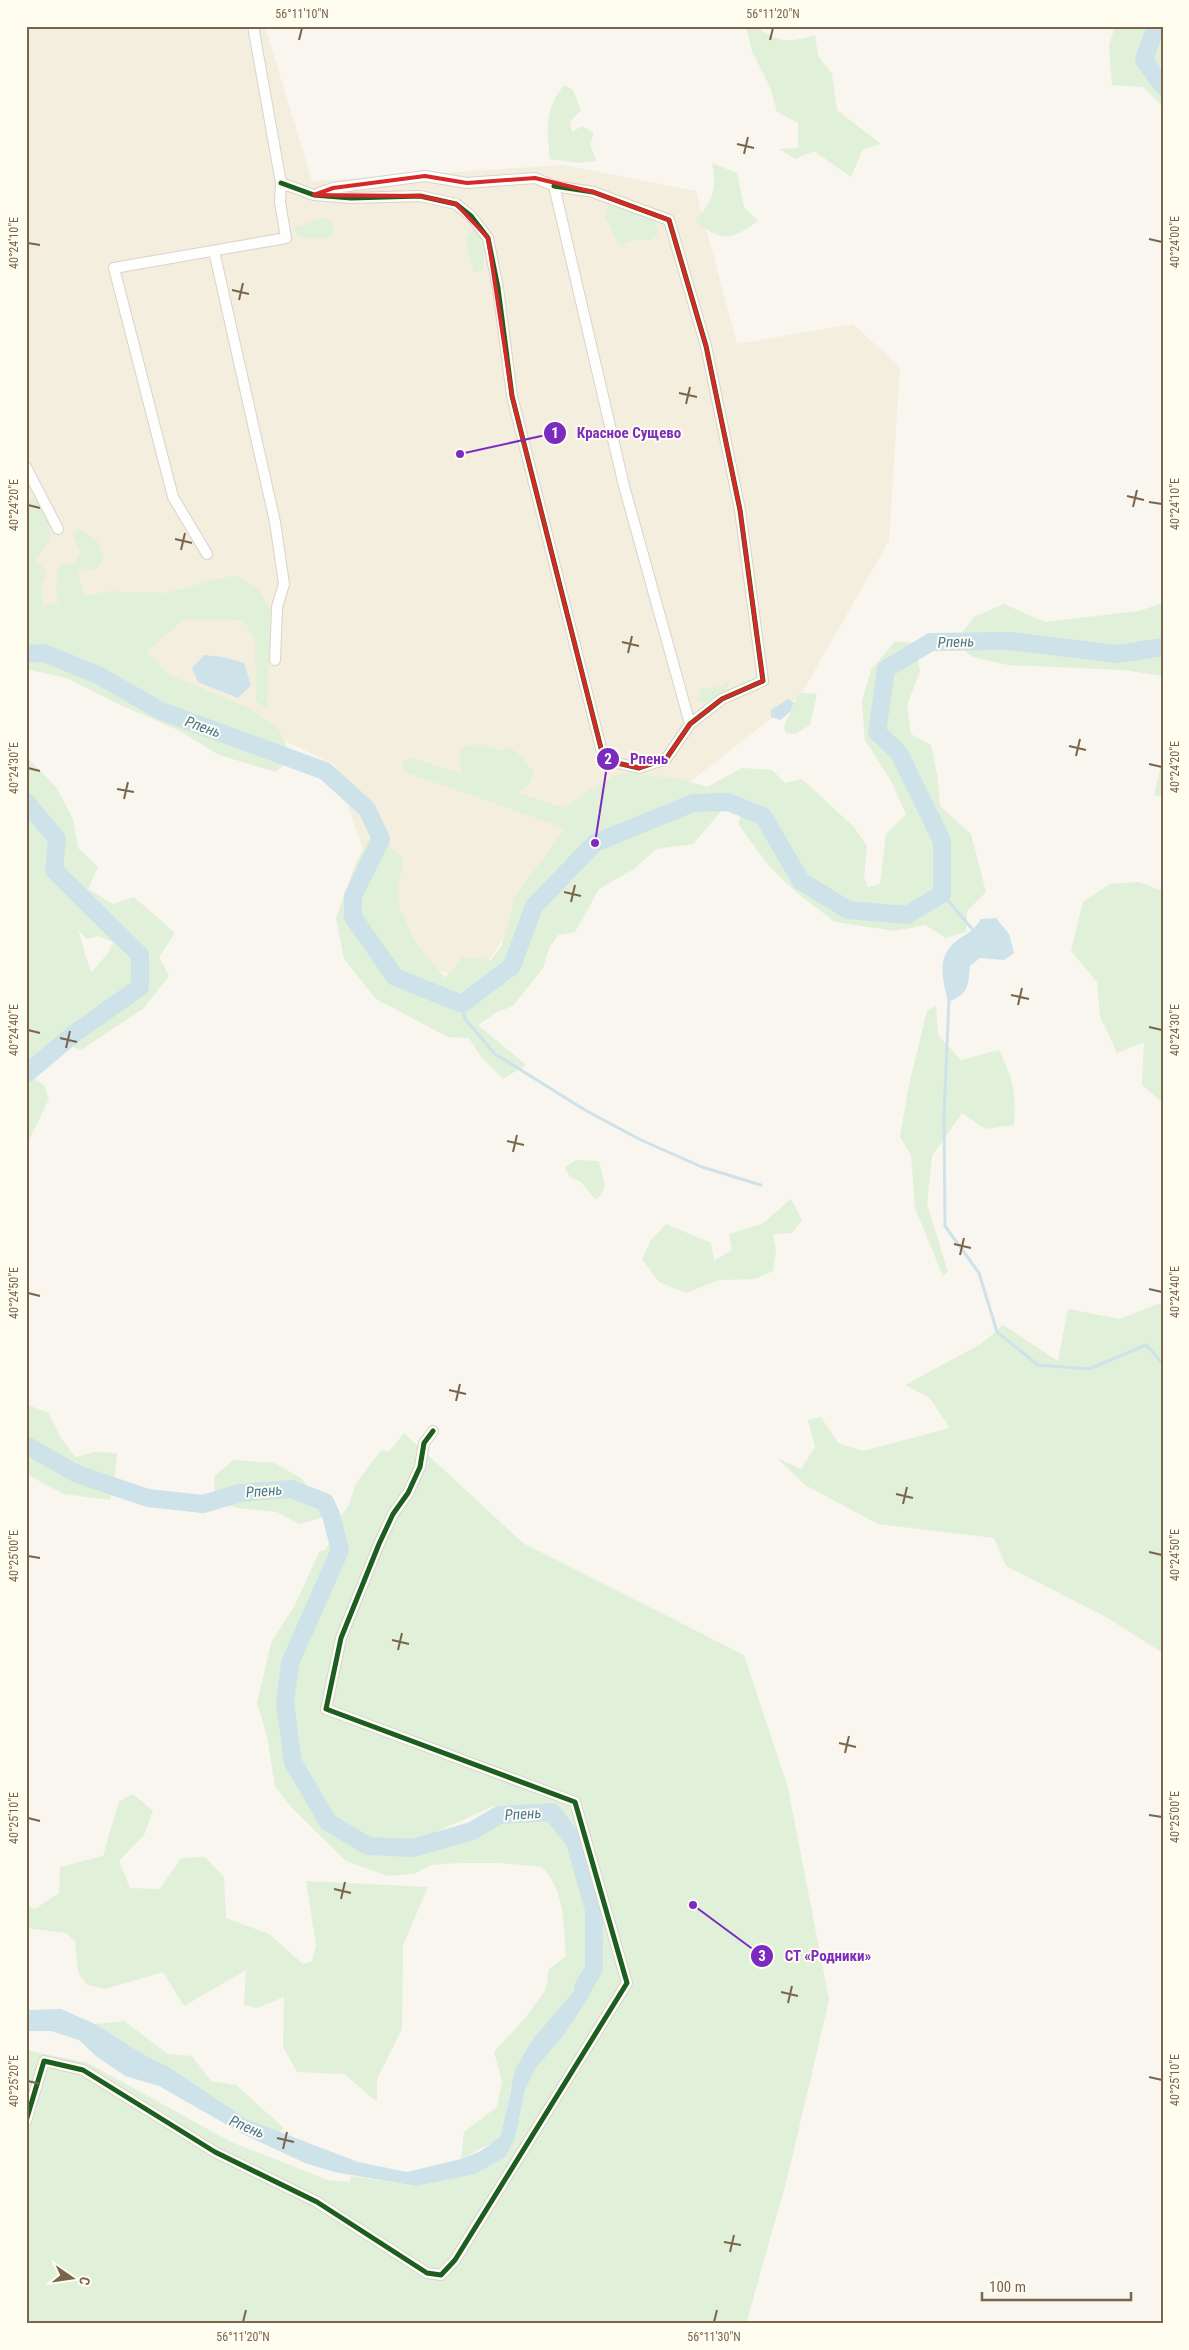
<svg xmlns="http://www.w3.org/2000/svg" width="1189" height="2350" viewBox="0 0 1189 2350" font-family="'Roboto Condensed',sans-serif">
  <rect width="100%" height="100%" fill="#f8f6ee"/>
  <path fill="#f4eede" d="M26,26H265L312,181L564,165L696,191L737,344L853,324L900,367L889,541L800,696L686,785L591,808L476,979L401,963L334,764L174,689L26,631Z"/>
  <path fill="#e1f0d8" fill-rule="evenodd" d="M746,26H760L761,30C781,43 792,42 815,35L818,56L832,74L837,110L881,144L863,149L851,177L814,151L795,159L779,149L798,148V123L777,112L771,89L752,51Z
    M1115,26H1163V107L1143,87L1112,85L1109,46Z
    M564,85L573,90L581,110L570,122L572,132L582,126L594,133L590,145L597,161L580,163L550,159C547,128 544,111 564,85Z
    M712,163L737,173L744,207L758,221C727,242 726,241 694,222C712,201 718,192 712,163Z
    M612,203C626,216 622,208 635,213C644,216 643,220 654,220L658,233C653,244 645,239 635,240C631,241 626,243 623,245L619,244L605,217L608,206Z
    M323,218L330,219L334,227L333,236L317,239L298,237L294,228Z
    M476,227L486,241L482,270L474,273C469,254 459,242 476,227Z
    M36,497C42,502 51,527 50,535C49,543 41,554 35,559L47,572L41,585L43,606L58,603L56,590L59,564L74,563L81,553L73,537L78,529L96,539L104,558L95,570L78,568V576L86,596L109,591L165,593L235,575L258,588L271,611L267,709L256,701L255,639L243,620L185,619L147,651L168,674L251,709L280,731L291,758L276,772L219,755L182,732L116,703L67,678L26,669V500Z
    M1163,603V676L1123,670L1008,665L972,657L955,642L974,617L1004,604L1045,622L1139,611Z
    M895,641L914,643L920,671L907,705L911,734L931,745L938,780L940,806L971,834L986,892L967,911L966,932L946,938L925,925L895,931L835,922L797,893L769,866L738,824L744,809L728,803L693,844L656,849L634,869L599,889L575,932L558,935L549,948L543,968L513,1006L497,1012L478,1025L526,1065L503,1079L481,1057L469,1038L448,1037L376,999L344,959L336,918L356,863L369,839H381L404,859L398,889V904L416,943L445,978L463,957L491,960L502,945L515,897L565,828L404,772L402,762L410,757L463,774L459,758L461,748C476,743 487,743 501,751L507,747C526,755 521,762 535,771L529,784L519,793L564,808L592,789L622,773L681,779L707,787L742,768L772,770L785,783L802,779L854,827L867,846L864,877L868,887L880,884L886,834L906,814L890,779L865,740L862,701L871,670Z
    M731,679L723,695L704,703L696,700L701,688L720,687Z
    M805,693L817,694L810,725L795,734L786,733L784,727L798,694Z
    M26,756L56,787L73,819L78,848L98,867L88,889L113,904L134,897L175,933L159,957L169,976L143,1009L81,1050L63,1043L62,1036L35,1079L44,1085L49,1099L26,1146ZM78,930L87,939L98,936L113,942L108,953L91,973Z
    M1163,757V797L1154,795Z
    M1139,882L1163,891V1103L1142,1085L1144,1042L1117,1053L1100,1016L1097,982L1071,951L1083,902L1110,884Z
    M936,1005L938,1035L961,1060L999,1050C1014,1082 1016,1090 1014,1125L985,1129L962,1113L932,1156L927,1204L948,1272L943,1276L915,1208L911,1155L900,1137L909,1085L927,1011Z
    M576,1160L599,1161L605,1186L598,1199L594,1198L580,1181L570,1177L565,1168Z
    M791,1199L802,1220L792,1233L773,1234L776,1251L773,1271L755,1279L719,1280L686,1293L659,1282L642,1259L651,1240L666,1224L711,1243L714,1261L732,1250L729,1234L762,1224Z
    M1163,1302V1653L1106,1617L1006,1566L994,1538L878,1524L805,1485L777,1458L801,1469L815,1447L808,1420L821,1417L838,1443L863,1451L950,1428L929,1397L905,1385L981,1344L1003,1325L1058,1361L1068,1309L1120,1319Z
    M26,1404L48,1413L61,1438L75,1457L95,1452L117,1453L114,1487L110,1500L64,1494L26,1474Z
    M404,1433L523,1543L744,1655L788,1788L829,2000L788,2175L746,2324H26V2050L88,2063L231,2142L328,2180L350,2182L351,2176L416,2186L432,2182L487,2158L495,2141L461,2159L464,2132L497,2107L502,2081L494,2052L526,2017L546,1989L549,1969L566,1956C563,1923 566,1893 542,1867L501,1863H459L431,1865L414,1874L388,1876L346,1861L292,1808L275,1786L267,1736L257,1703L271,1643L295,1605L319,1552L325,1550L337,1533V1521L349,1505L355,1485L381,1450L389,1452ZM493,1806L527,1813L499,1815L472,1831L414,1847L410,1844ZM567,2000L505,2118L510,2090L533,2039Z
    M233,1460L274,1463L301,1478L331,1515L299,1524L277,1512L237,1508L215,1500L214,1477Z
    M133,1794L153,1811L144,1835L119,1861L130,1888L160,1889L181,1858L205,1857L224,1877L226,1918L269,1934L303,1964L312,1961L316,1945L306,1881L428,1887L403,1945L402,2029L377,2079V2102L344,2074L297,2072L283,2047L284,1997L257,2008L244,2005L246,1970L184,2006L163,1972L105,1989L87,1985L78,1972L75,1941L66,1933L26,1928V1905L35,1909L59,1893L60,1867L103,1856L119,1801Z
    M124,2021L168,2054L192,2056L211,2081L236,2085L284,2128L279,2133L246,2119L169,2067L146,2056L95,2024Z"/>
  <path fill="#cee2ea" d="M204,655L223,657L244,663L251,685L238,698L198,682L192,668Z
    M788,699L794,703L790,712L780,720L771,717V710Z
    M996,918L1009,934L1014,953L1004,960L980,958L970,966C968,985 969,994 948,1002C944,983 936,961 952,945C964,933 970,936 981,919Z
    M594,1968L588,1998L563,2036L535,2069L525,2089L515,2138L505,2157L475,2174L416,2186L334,2172L305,2163L243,2134L159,2086L125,2076L96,2056L79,2040L51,2031H26V2010L61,2009L95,2024L146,2056L169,2067L246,2119L358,2162L407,2172L461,2159L481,2151L501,2136L515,2070L533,2039Z"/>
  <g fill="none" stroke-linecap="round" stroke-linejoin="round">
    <path stroke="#cee2ea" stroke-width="3" d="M942,894L974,931L972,933
      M949,999L944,1116L945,1226L979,1273L997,1332L1038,1365L1089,1369L1146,1345L1163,1364
      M462,1004L465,1019L495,1054L585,1110L641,1140L702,1167L761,1185"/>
    <path stroke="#cee2ea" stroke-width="18" d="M1156,26L1144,60L1163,86
      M26,654L44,653L98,675L161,711L325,771L367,809L381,839L353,896V917L395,977L462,1004L512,966L534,906L595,843L693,803L728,802L763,816L801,881L848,910L907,915L942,894V841L899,753L877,732L886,669L931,642L1009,641L1117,654L1163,647
      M26,802L57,839L54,870L140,955V987L75,1033L26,1074
      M26,1445L77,1474L148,1498L203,1504L240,1493L291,1489L325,1502L331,1515L340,1550L290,1663L285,1703L293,1762L328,1822L368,1846L413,1848L472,1831L499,1815L552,1812L575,1842L594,1910V1968L583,1988"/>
    <g stroke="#d8d3cc" stroke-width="12">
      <path id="minor" d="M281,183L314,195L351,198L420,196L456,204L471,216L488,238L498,288L512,396L604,760L639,768L666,759L690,724L722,699L763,681L740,510L706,346L669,220L593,192L554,186
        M319,193L333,188L425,176L467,183L535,178L554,186L624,486L690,724
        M214,251L275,522L284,584L277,607L275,660
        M26,467L58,529
        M207,554L173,497L114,268L286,238L280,202L281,183L253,26
        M26,2121L44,2061L83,2070L215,2152L317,2202L427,2273L441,2275L455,2260L627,1983L575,1802L326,1709L341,1638L379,1544L393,1514L408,1493L420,1467L424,1443L433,1431"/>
    </g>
    <use href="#minor" stroke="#fefefc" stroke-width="10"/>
    <g stroke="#fffcf0" stroke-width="8">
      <path id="cycleway" d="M281,183L314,195L351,198L420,196L456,204L471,216L488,238L498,288L512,396L604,760L639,768L666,759L690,724L722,699L763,681L740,510L706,346L669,220L593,192L554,186
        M26,2121L44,2061L83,2070L215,2152L317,2202L427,2273L441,2275L455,2260L627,1983L575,1802L326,1709L341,1638L379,1544L393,1514L408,1493L420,1467L424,1443L433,1431"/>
    </g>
    <use href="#cycleway" stroke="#1b5e20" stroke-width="5"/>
  </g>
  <path fill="none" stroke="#d62828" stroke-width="4" stroke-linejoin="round" d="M425,176L467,183L535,178L593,192L669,220L706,346L740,510L763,681L722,699L690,724L666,759L639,768L604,760L512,396L488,238L456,204L420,196L314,195L333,188Z"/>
  <path fill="none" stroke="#7a644b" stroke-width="2" d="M299,40L302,28M770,40L773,28M737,144L754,148M744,154L748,137M1149,239L1162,242M28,243L40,245M232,290L249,294M239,300L243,283M679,393L697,397M686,404L690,387M1127,496L1144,500M1149,502L1162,504M28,505L40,508M1133,507L1137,490M175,539L192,543M181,550L185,533M622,642L639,646M628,653L632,636M1069,746L1086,750M1076,756L1080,739M1149,764L1162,767M28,768L40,771M117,789L134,792M124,799L128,782M564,892L581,896M571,902L575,885M1011,995L1029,999M1018,1005L1022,988M1149,1027L1162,1030M28,1030L40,1033M60,1038L77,1042M66,1048L70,1031M507,1141L524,1145M513,1152L517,1135M954,1244L971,1248M960,1255L964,1238M1149,1289L1162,1292M28,1293L40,1296M449,1390L466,1394M456,1401L460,1384M896,1494L913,1498M903,1504L907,1487M1149,1552L1162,1555M28,1556L40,1558M392,1640L409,1644M398,1650L402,1633M839,1743L856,1747M845,1753L849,1736M1149,1815L1162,1817M28,1818L40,1821M334,1889L351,1893M341,1899L345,1882M781,1992L798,1996M788,2003L792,1986M1149,2077L1162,2080M28,2081L40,2084M277,2138L294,2142M283,2149L287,2132M724,2242L741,2245M730,2252L734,2235M243,2322L246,2310M714,2322L717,2310"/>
  <g text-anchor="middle" stroke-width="4" stroke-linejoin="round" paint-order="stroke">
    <g font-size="15" font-style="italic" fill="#467895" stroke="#fffcf0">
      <text transform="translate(956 642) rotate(-2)" y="5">Рпень</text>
      <text transform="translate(203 727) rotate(20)" y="5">Рпень</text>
      <text transform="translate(264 1491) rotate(-5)" y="5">Рпень</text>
      <text transform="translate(523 1814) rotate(-4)" y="5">Рпень</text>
      <text transform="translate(247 2127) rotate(23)" y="5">Рпень</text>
    </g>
  </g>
  <path fill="none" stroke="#7b2cbf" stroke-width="2" d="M460 454L555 433M595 843L608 759M693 1905L762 1956"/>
  <g fill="#7b2cbf" stroke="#fffcf0" stroke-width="2">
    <circle cx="460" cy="454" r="5"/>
    <circle cx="595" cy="843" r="5"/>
    <circle cx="693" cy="1905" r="5"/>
    <circle cx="555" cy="433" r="12"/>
    <circle cx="608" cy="759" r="12"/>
    <circle cx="762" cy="1956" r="12"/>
  </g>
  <g font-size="15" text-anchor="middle" font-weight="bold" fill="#fff">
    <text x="555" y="438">1</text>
    <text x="608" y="764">2</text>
    <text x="762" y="1961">3</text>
  </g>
  <g font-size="15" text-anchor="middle" font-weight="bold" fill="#7b2cbf" stroke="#fffcf0" stroke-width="4" stroke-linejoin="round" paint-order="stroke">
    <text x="629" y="438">Красное Сущево</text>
    <text x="649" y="764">Рпень</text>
    <text x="828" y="1961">СТ «Родники»</text>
  </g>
  <rect width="1189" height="2350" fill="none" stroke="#fffcf0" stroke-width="55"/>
  <g transform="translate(72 2278) rotate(103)" stroke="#fffcf0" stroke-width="4" paint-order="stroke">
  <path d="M0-4L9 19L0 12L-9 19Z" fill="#7a644b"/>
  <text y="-8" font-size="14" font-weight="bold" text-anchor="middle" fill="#7a644b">С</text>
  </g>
  <path d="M982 2292v8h149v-8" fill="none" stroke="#7a644b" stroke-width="2.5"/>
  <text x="989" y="2292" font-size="15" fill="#7a644b" stroke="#fffcf0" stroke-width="4" paint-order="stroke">100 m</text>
  <rect x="28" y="28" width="1134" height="2294" fill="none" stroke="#7a644b" stroke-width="2"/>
  <g font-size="12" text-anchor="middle" fill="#7a644b">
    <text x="302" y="18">56°11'10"N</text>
    <text x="773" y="18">56°11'20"N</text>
    <text transform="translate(1175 242) rotate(-90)" y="4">40°24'00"E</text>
    <text transform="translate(14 243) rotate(-90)" y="4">40°24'10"E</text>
    <text transform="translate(1175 504) rotate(-90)" y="4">40°24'10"E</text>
    <text transform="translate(14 505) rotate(-90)" y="4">40°24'20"E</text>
    <text transform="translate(1175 767) rotate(-90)" y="4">40°24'20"E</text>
    <text transform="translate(14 768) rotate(-90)" y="4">40°24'30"E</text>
    <text transform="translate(1175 1030) rotate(-90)" y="4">40°24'30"E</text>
    <text transform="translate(14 1030) rotate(-90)" y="4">40°24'40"E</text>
    <text transform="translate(1175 1292) rotate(-90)" y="4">40°24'40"E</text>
    <text transform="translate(14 1293) rotate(-90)" y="4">40°24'50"E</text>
    <text transform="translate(1175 1555) rotate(-90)" y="4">40°24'50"E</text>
    <text transform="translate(14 1556) rotate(-90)" y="4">40°25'00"E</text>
    <text transform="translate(1175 1817) rotate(-90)" y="4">40°25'00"E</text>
    <text transform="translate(14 1818) rotate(-90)" y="4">40°25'10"E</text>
    <text transform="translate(1175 2080) rotate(-90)" y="4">40°25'10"E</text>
    <text transform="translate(14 2081) rotate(-90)" y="4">40°25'20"E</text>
    <text x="243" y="2341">56°11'20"N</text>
    <text x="714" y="2341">56°11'30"N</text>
  </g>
</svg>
